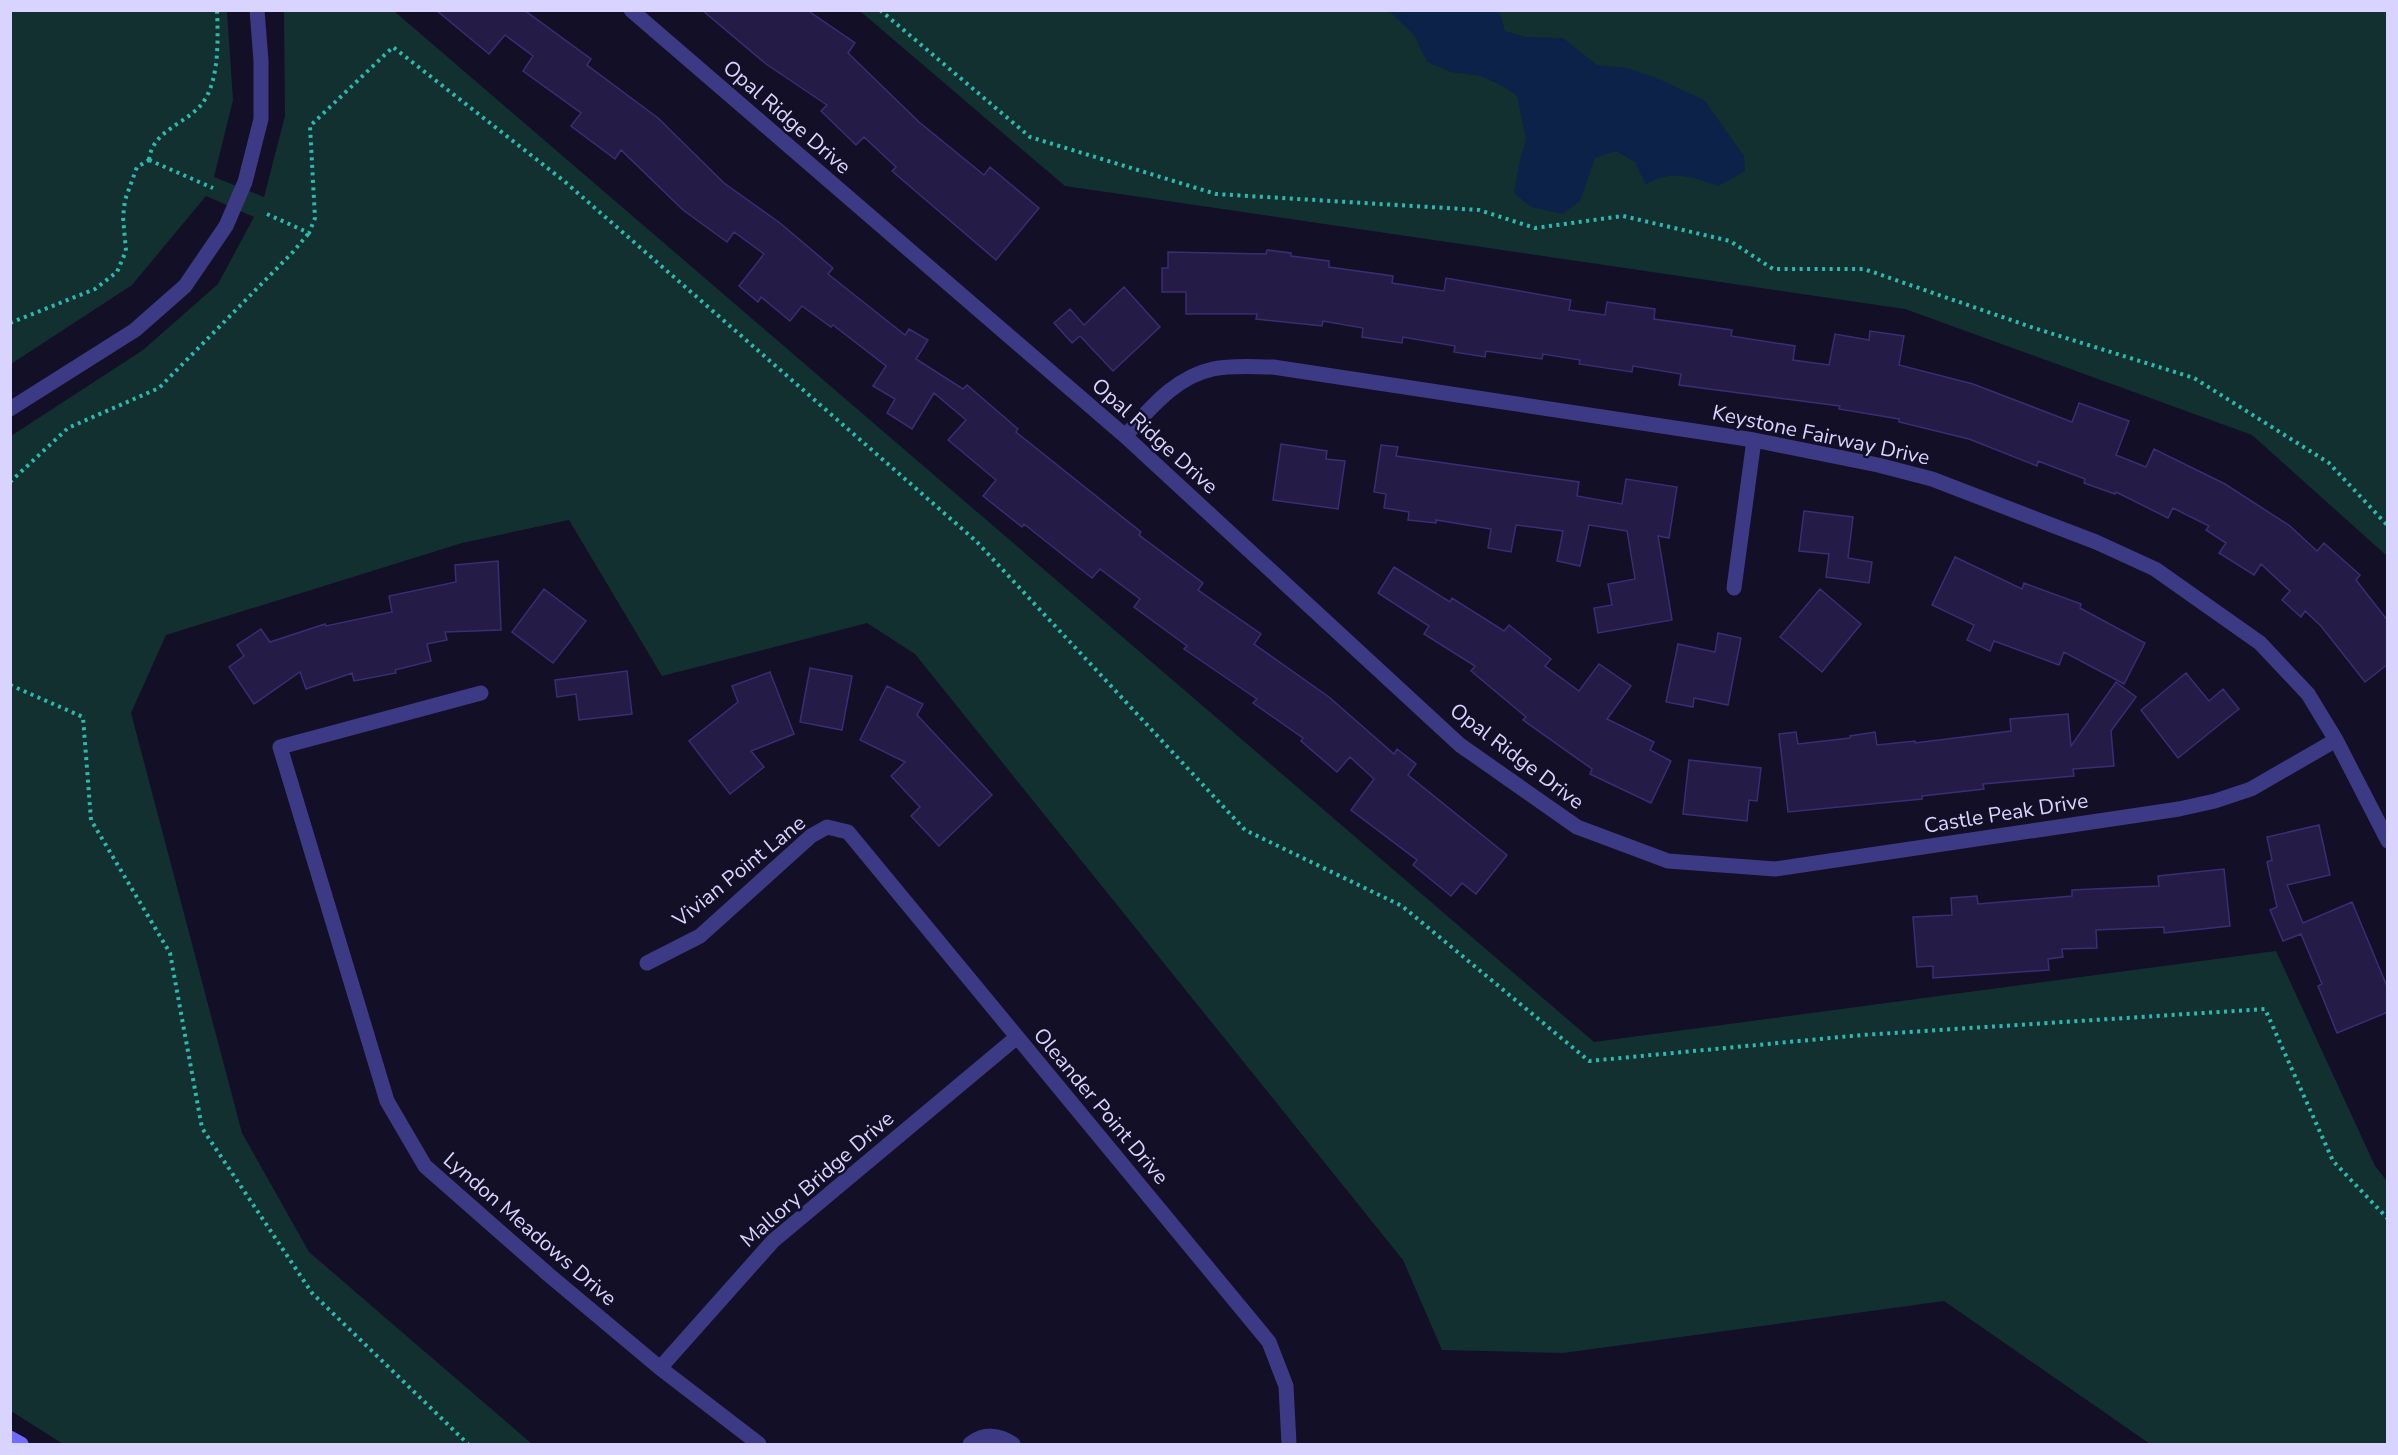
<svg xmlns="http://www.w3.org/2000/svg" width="2398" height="1455" viewBox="0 0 2398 1455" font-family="'Nunito Sans',sans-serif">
  <rect width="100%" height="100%" fill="#130f26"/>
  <path fill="#12302f" d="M11,11H227L233,100L214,177L264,197L285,116L284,11H394L1594,1042L2276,951L2375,1166L2387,1181V1444H2150L1944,1301L1563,1353L1442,1350L1403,1260L915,654L867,623L662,676L569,520L462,543L166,635L131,713L242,1133L309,1252L532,1444H63L11,1411V436L143,350L218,284L254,217L206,196L132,285L11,364Z
    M860,11H2387V556L2252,435L1905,309L1065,186Z"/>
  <path fill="#0c2248" d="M1389,11H1494L1500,14L1505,31L1525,37L1563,38L1597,65L1627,68L1654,77L1704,100L1744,156L1745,171L1718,186C1692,177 1670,169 1646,185L1635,162L1616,151L1595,158L1580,201L1562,214L1531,207L1514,193L1520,160L1526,139L1517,96L1504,87L1481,76L1451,72L1427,62L1414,35Z"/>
  <path fill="#241b47" stroke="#3b2d73" stroke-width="1.5" d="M436,10H524L591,59L587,65L658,118L724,183L780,223L833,268L828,274L905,335L909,329L928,340L916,359L963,389L967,385L1018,429L1016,432L1141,532L1139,535L1203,583L1198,590L1261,634L1254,644L1329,697L1394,754L1397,749L1416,764L1408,775L1507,855L1476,894L1462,883L1451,896L1413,865L1417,860L1351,810L1374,779L1350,757L1337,772L1301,741L1303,738L1253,703L1257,699L1184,649L1187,646L1134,607L1140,599L1100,569L1092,578L1024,524L1022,527L983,496L996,480L948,440L966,420L934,393L912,429L887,413L895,399L873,386L886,366L833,325L831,327L802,306L790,321L761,297L758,302L739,286L764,254L734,232L727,242L683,210L621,150L615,159L571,126L581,113L523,71L533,56L505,35L489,54Z
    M702,10H807L855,43L848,53L919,122L984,175L990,167L1039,208L996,260L892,171L896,167L864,137L856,145L821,111L827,105L766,64Z
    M1267,250L1291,253V256L1329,261V267L1393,276L1392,283L1444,291L1446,278L1571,300L1569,310L1605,315L1607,302L1655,309L1654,319L1732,330L1731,336L1795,346L1793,360L1829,365L1835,334L1869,340L1870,331L1904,336L1899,365L1973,384L2072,422L2079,403L2129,421L2116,455L2146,467L2154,449L2225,484L2290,526L2317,551L2324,543L2360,575L2356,580L2388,621V664L2365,682L2321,626L2305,611L2301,617L2282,600L2290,591L2261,564L2254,575L2219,553L2226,543L2206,530L2209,526L2173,508L2168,518L2116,492L2115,494L2084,483L2085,479L2038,461L2037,466L1969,439L1899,422V419L1839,409L1840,406L1679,385L1681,374L1633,366L1632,372L1579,364L1580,360L1543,354L1542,359L1486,351L1485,357L1454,352L1455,346L1403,337L1402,343L1362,337L1363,328L1323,321L1322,326L1256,319L1257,314H1186V292H1162V268H1168V252L1266,254Z
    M1124,287L1160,327L1113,371L1080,336L1072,343L1054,323L1070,309L1084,325Z
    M1281,444L1327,451L1326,459L1345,461L1338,509L1273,500Z
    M1381,445L1398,447L1396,456L1579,482L1577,496L1622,504L1626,479L1677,487L1669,538L1658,536L1672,620L1598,633L1594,608L1612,605L1608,584L1635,579L1627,531L1589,525L1580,566L1557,561L1563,531L1516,525L1511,552L1488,548L1491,529L1436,520V523L1408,520L1409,512L1384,508L1386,494L1374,492Z
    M1804,511L1853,517L1848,558L1872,562L1869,583L1826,577L1829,554L1799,551Z
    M1955,557L2022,589L2024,583L2081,604L2080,608L2145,643L2124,684L2064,652L2059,665L1994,641L1990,651L1967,640L1974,625L1932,605Z
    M498,561L501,630L445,632L447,640L427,644L431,661L395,670L396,673L354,681L352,673L306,689L300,672L254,704L229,667L244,656L237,645L261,629L270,642L325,624L326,626L392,612L389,596L456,582L455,565Z
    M1394,567L1450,602L1452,598L1504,631L1509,625L1551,659L1545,666L1579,691L1599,664L1631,686L1607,719L1654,742L1650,750L1671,761L1651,803L1590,774L1592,769L1523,720L1526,717L1471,671L1475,666L1424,634L1429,626L1378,593Z
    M544,589L586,621L553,663L512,632Z
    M1820,589L1861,624L1822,672L1780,637Z
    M1718,633L1741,638L1728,705L1694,698L1693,707L1666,702L1678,644L1715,652Z
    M810,668L852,676L842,730L800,722Z
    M627,671L632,714L579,720L576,694L557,697L555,680Z
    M770,672L794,734L751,751L764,767L730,794L689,741L738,702L732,686Z
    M2186,673L2209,701L2223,689L2239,709L2178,758L2141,710Z
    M2116,682L2136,697L2111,731L2114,766L2073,769L2074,776L1983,784L1984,789L1922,796V799L1788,812L1779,734L1796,732L1798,744L1850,738V736L1875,732L1877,745L1915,741V743L2011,731L2010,719L2068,714L2071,746Z
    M887,686L923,704L917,715L992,795L939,846L911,816L920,807L891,776L905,762L860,740Z
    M1689,760L1761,768L1757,801L1749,800L1747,821L1683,814Z
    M2319,825L2330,875L2287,885L2303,923L2352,902L2388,989V1012L2337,1033L2318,986L2322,984L2301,934L2283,941L2270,910L2277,907L2267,862L2272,860L2267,837Z
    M2224,869L2230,926L2164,933V927L2096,930L2097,948L2062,949L2063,957L2048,959L2049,970L1933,978V966L1917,967L1913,917L1952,915L1951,898L1977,896L1978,904L2072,896V890L2159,886L2158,876Z"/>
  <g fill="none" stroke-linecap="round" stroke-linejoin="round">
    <path stroke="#2fb8b0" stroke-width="4" stroke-dasharray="3 4.5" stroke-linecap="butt" d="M880,10L1030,137L1216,194L1479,210L1535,228L1623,216L1730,241L1773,269H1864L2034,328L2194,378L2329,463L2388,526
      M149,160C152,131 185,124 201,105C220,82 218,38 217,10
      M149,160L213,188
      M267,214L309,233L315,218L310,126L393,47L564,181L976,541L1245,830L1402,906L1589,1061L1862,1035L2265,1009L2333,1161L2388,1219
      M10,323L95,289L117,272L126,251L123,217L125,200L137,167L149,160
      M10,482L68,428L159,388L292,253L309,233
      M10,685L83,717L91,820L170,953L202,1128L312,1293L468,1444"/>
    <path stroke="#3d3a85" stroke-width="15" d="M631,10L1125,436L1460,745L1577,827L1668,861L1775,869L2179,809L2215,801L2251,789L2336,740
      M1125,436C1150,409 1175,377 1213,369C1232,365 1254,367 1273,367L1754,440L1878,465L1932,479L2096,542L2155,569L2260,643L2308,694L2336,740L2388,841
      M1734,588L1754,440
      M481,693L280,747L387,1101L425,1166L549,1275L660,1368L759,1444
      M647,963L700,936L811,836L827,827L848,832L1269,1342L1286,1386L1289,1444
      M660,1368L773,1241L1017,1037
      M970,1444C984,1433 999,1434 1013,1444"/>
    <path stroke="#3d3a85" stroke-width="15" d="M10,409L135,330L185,286L226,226L245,182L261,119V61L257,10"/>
    <path stroke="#6f6bff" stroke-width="15" d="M10,1438L21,1444"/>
  </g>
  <g text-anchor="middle" stroke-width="5" stroke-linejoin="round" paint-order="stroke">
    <g font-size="21" fill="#d9d4ff" stroke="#130f26">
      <text transform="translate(787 117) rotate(41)" y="7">Opal Ridge Drive</text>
      <text transform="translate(1821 435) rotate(12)" y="7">Keystone Fairway Drive</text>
      <text transform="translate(1155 436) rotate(42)" y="7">Opal Ridge Drive</text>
      <text transform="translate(1517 756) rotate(37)" y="7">Opal Ridge Drive</text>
      <text transform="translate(2006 813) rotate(-9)" y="7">Castle Peak Drive</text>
      <text transform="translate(739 871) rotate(-39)" y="7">Vivian Point Lane</text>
      <text transform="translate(1101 1106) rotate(50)" y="7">Oleander Point Drive</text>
      <text transform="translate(817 1179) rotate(-41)" y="7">Mallory Bridge Drive</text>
      <text transform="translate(530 1229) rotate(41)" y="7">Lyndon Meadows Drive</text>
    </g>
  </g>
  <rect width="2398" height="1455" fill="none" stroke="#d9d4ff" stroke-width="24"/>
</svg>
